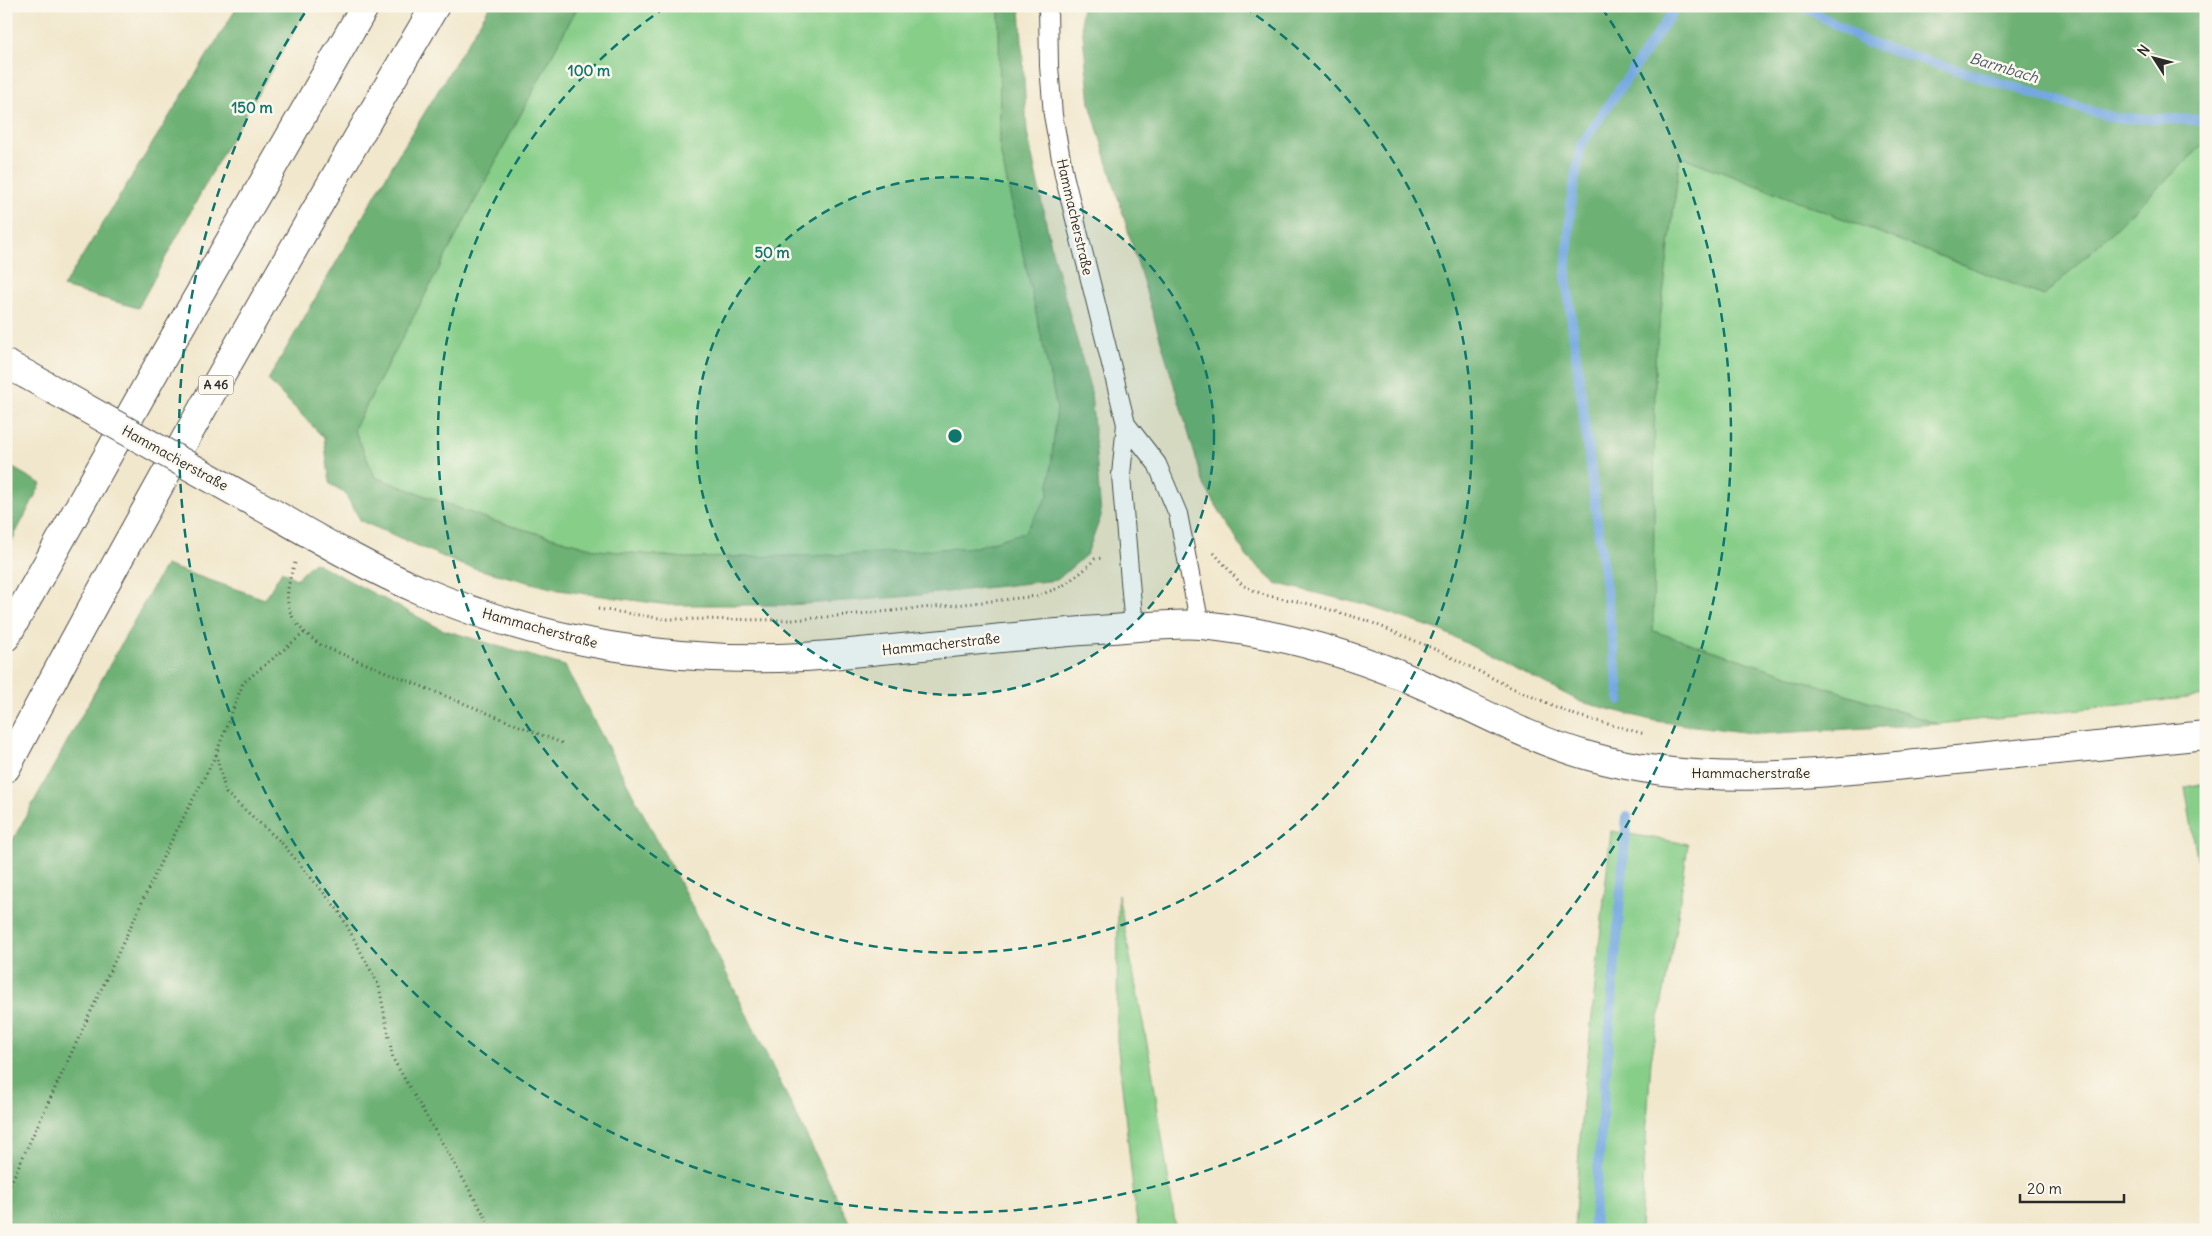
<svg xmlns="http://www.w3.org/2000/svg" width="2212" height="1236" viewBox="0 0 2212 1236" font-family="Delius,sans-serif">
  <rect width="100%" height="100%" fill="#fbf7ec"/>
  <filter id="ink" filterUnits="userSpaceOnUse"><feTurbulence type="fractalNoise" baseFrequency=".02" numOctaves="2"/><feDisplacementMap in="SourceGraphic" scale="10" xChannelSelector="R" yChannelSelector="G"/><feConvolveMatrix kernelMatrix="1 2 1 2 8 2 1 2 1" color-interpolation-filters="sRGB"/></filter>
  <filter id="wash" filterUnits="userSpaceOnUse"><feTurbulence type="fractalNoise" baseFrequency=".0096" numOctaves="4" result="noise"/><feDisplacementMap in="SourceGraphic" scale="20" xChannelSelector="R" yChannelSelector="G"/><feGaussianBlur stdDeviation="1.12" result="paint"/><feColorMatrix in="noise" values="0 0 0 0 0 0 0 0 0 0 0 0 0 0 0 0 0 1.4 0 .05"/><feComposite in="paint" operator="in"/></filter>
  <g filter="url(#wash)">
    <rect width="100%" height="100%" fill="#f1e7cc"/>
    <path fill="#87ce89" stroke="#597c5a" d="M578,6H999L1000,150L1057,408L1048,497L1025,532L976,547L843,555L686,558L598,550L490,520L375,477L354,429Z
      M2206,142V696L1938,724L1653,631L1655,360L1680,156L2044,296Z
      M2206,783V911L2185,787Z
      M1611,831L1688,844L1677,923L1651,1060L1640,1230H1574L1581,1122Z
      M1118,895L1151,1064L1176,1230H1139L1136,1216L1117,1040Z"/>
    <path fill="#6db175" stroke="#4c6e50" d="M238,6H309L221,156L138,308L63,287Z
      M490,6H578L354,429L375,477L490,520L598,550L686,558L843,555L976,547L1025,532L1048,496L1057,408L1000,150L999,6H1020L1027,132L1052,251L1091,391L1101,516L1087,554L1057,580L901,597L790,605H668L559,590L462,565L361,521L344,492L330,484L324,438L268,380L395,161Z
      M1082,6H2206V142L2044,296L1680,156L1655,360L1653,631L1938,724L1759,734L1655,721L1581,702L1442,631L1365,605L1275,583L1247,557L1204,485L1090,104L1081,16Z
      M6,464L41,484L6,552Z
      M314,562L441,629L565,666L709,938L853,1230H6V852L165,565L265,599L282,571L296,579Z"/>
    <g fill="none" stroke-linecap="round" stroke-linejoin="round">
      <path stroke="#75a8e1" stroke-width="10" d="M1803,6L1866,42L2114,118L2206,120
        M1620,700L1566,276L1571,201L1581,145L1677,6
        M1593,1230L1627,816"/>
    </g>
  </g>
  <g filter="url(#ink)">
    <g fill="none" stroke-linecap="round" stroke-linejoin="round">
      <g stroke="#494743" stroke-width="20">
        <path id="service" d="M1048,6L1049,66L1053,115L1064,175L1126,424L1121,475L1134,628
          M1126,424L1157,464L1178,514L1200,625"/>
      </g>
      <g stroke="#494743" stroke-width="30">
        <path id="tertiary" d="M6,364L27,375
          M271,512C320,540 370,569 422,591C541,642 674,664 803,657C840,655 876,650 913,647C979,640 1046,633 1112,629C1142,627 1173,623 1202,625C1279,633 1354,654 1423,685C1478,710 1531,740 1589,756C1699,788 1814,774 1927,763C2020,754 2113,745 2206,735"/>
      </g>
      <g stroke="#494743" stroke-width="30">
        <path id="motorway" d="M6,637L159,364L365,6
          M6,768C142,510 287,257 435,6"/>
      </g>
      <path stroke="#494743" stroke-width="3" stroke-dasharray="1 4" stroke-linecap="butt" d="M1214,553L1242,585L1264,595L1310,604L1368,621L1439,651L1510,687L1575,715L1645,734
        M295,563C280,604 287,621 322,646L564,744
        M598,609L666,619L793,620L965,604L1037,596L1061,587L1083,571L1095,559L1102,558
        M304,633L243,683L216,754L226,793L281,842L339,911L379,986L393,1059L493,1230
        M6,1193L165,853L216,755"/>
      <use href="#service" stroke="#fff" stroke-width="18"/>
      <use href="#tertiary" stroke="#fff" stroke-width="28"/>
      <use href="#motorway" stroke="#fff" stroke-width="28"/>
      <g stroke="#494743" stroke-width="30" stroke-linecap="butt">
        <path id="tertiary-bridge" d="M27,375L271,512"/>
      </g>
      <use href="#tertiary-bridge" stroke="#fff" stroke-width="28"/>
    </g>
  </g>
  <circle cx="955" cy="436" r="259" fill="#0f766e" fill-opacity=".12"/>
  <g fill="none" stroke="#0f766e" stroke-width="2.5" stroke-dasharray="9 6">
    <circle cx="955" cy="436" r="259"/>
    <path d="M1244 7A517 517 0 1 1 666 7"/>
    <path d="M1602 8A776 776 0 1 1 308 8"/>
  </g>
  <g text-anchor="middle" stroke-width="5" stroke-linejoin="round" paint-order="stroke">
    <rect fill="#fbf7ec" stroke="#696865" stroke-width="1" x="198.5" y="375.5" width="35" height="19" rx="4"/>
    <g font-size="12" font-weight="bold" fill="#2b2b2b">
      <text x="216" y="389">A 46</text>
    </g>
    <g font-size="14" fill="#2b2b2b" stroke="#fbf7ec">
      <text transform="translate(1075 217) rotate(77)" y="5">Hammacherstraße</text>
      <text transform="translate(175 458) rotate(29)" y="5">Hammacherstraße</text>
      <text transform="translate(540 628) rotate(15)" y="5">Hammacherstraße</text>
      <text transform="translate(941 644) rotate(-6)" y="5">Hammacherstraße</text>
      <text x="1751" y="778">Hammacherstraße</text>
    </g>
    <g font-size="15" font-style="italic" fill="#45576b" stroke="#fbf7ec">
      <text transform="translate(2004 68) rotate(17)" y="5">Barmbach</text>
    </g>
  </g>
  <circle cx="955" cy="436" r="8" fill="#0f766e" stroke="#fbf7ec" stroke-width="2.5"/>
  <g font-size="15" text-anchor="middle" font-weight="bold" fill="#0f766e" stroke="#fbf7ec" stroke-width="5" stroke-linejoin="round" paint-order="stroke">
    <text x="589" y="76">100 m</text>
    <text x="252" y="113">150 m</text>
    <text x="772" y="258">50 m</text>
  </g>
  <rect width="2212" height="1236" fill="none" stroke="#fbf7ec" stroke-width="25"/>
  <g transform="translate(2154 58) rotate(306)" stroke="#fbf7ec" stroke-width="4" paint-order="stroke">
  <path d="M0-4L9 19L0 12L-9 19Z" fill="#2b2b2b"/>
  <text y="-8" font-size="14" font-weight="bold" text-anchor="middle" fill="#2b2b2b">N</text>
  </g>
  <path d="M2020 1194v8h104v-8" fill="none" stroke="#2b2b2b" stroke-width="2.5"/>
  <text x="2027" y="1194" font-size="15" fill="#2b2b2b" stroke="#fbf7ec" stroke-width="4" paint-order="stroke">20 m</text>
</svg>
